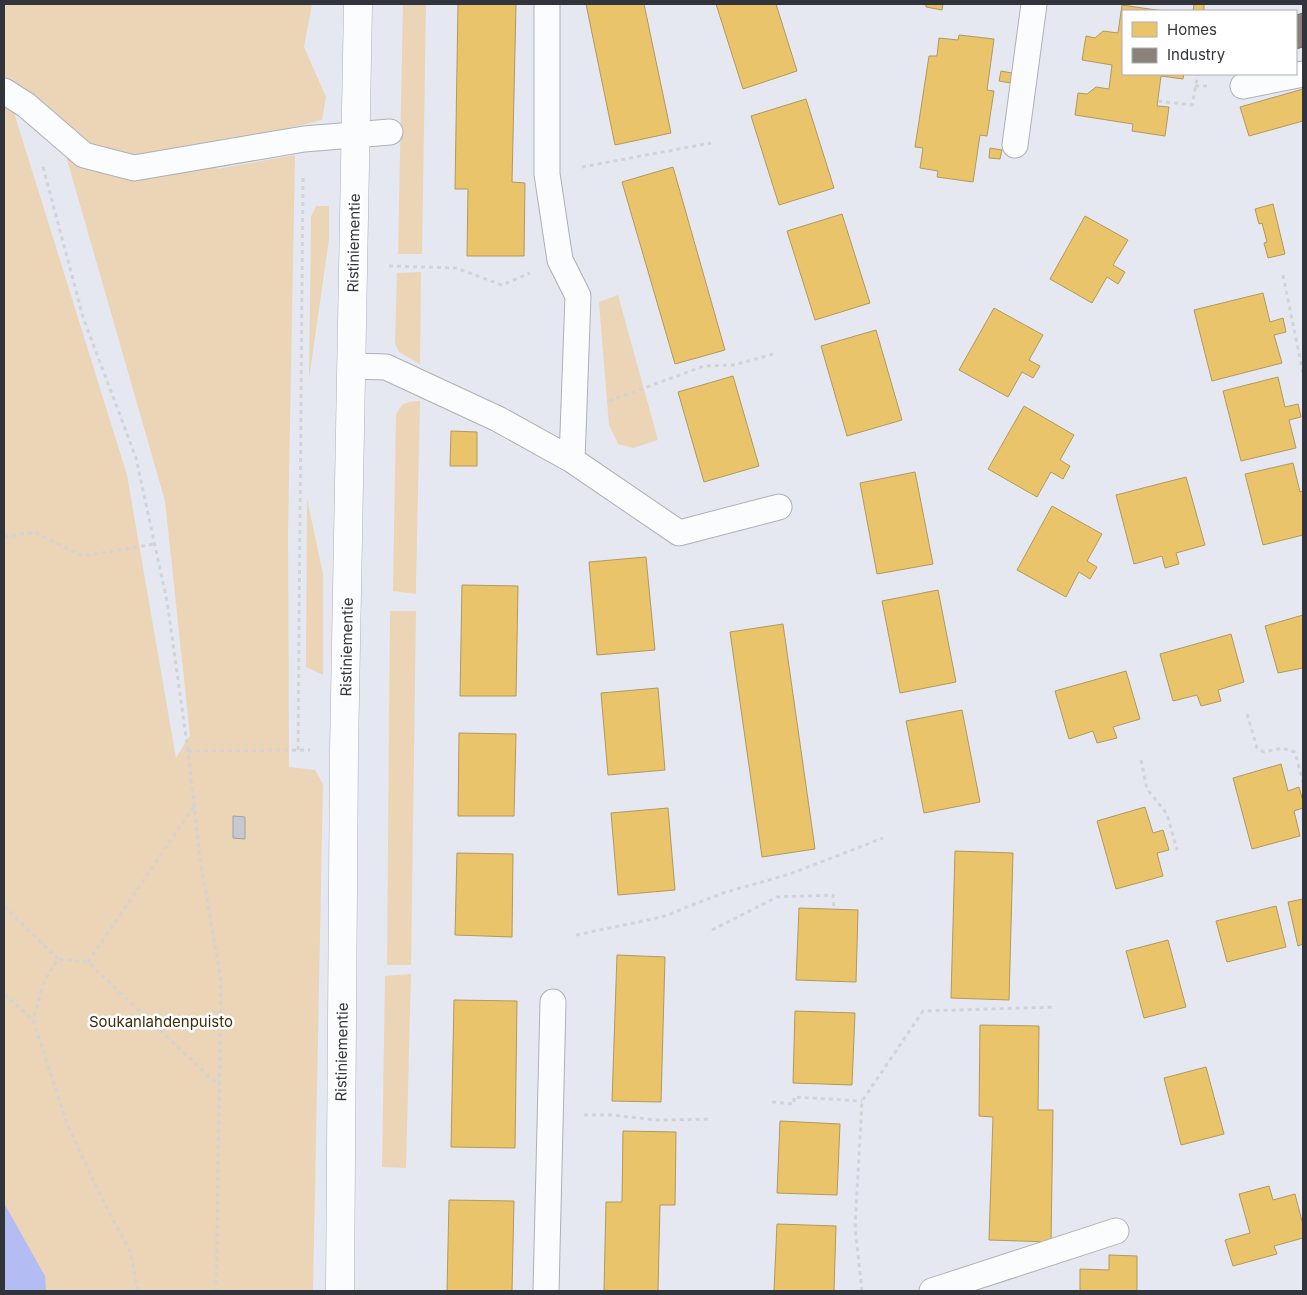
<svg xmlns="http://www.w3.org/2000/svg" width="1307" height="1295" viewBox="0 0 1307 1295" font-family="Inter,sans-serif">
  <rect width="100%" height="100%" fill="#e5e8f1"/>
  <path fill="#ecd4b7" d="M4,4H312L304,47L326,97L322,120L213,147L217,169L295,155L288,532L289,767L315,770L323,784L313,1291H4V98L11,103L127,475L176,758L190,735L165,501L56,121L4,83Z
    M403,4H426L422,254H398Z
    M316,206H329V239L309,379L311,217Z
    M421,272L420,364L399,352L395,343L397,273Z
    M618,295L658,440L633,448L618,444L609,425L599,302Z
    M420,401L416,584V594L393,591L396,415C402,402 406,402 420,401Z
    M307,499L323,574V675L306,667Z
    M390,611H416L411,965H387Z
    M411,974L406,1168L382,1167L385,976Z"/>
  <path fill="#b3bdf3" d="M4,1203L45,1276L46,1291H4Z"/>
  <path fill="#e9c46a" stroke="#b2995c" d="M458,4H516L512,182L525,183L524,256H467L468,189H455Z
    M586,4H644L671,133L615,145Z
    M716,4H776L797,71L743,89Z
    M926,4H943L942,10L926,7Z
    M1194,4H1204V11H1193Z
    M1122,5L1163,11H1123V74H1184L1183,79L1161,76L1157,106L1169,107L1165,136L1132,131L1133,124L1075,115L1078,93L1087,94L1096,87L1109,89L1112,65L1082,60L1086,36L1095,38L1103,31L1118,33Z
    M959,35L994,39L987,90L994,91L987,136L980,135L973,182L937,177L938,171L920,168L923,148L915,147L929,56H937L939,38L958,40Z
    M1001,71L1012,73L1010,83L999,81Z
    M1303,89V121L1249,136L1240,107Z
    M806,99L834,188L779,205L751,116Z
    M990,148L1002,150L1000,159L989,158Z
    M673,167L725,350L675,364L622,182Z
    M1273,204L1285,254L1268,258L1264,243L1267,242L1262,223L1259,224L1255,209Z
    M842,214L870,303L815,320L787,231Z
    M1085,216L1128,240L1113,265L1125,272L1118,284L1107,277L1092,303L1050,279Z
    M1263,293L1270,322L1283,318L1286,332L1274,335L1282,363L1212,381L1194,310Z
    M994,308L1043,335L1029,360L1040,366L1033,378L1022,372L1008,397L959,370Z
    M876,330L902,420L847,436L821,346Z
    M733,376L759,466L704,482L678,392Z
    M1278,377L1285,407L1298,404L1301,417L1289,420L1296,448L1241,461L1223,391Z
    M1024,406L1074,435L1060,460L1070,466L1063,479L1051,472L1037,497L988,469Z
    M451,431L477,432V466H450Z
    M1293,463L1300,492L1303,491V535L1263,545L1245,474Z
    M915,472L933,564L877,574L860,483Z
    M1186,477L1205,545L1176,553L1179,564L1165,568L1162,556L1134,564L1116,495Z
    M1052,506L1102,534L1087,561L1097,567L1090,579L1079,572L1066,597L1017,570Z
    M646,557L655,650L597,655L589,562Z
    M462,585L518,586L516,696H460Z
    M938,590L956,682L900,693L882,601Z
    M1303,615V668L1278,673L1265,626Z
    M783,624L815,849L762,857L730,632Z
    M1231,634L1244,682L1218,690L1221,701L1201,706L1197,695L1173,701L1160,654Z
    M1126,671L1140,719L1113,727L1117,738L1097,743L1093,731L1069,739L1055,691Z
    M658,688L665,770L608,775L601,693Z
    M962,710L980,802L924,813L906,721Z
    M459,733L516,734L514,816H458Z
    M1281,764L1288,791L1299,787L1303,801V808L1294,811L1300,836L1252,849L1233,778Z
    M1145,807L1153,833L1163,830L1169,850L1157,853L1163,876L1116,889L1097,821Z
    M668,808L675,890L618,895L611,813Z
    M955,851L1013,853L1009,1000L951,998Z
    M457,853L513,854L512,937L455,935Z
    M1303,899V944L1298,946L1288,902Z
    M1276,906L1286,947L1227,962L1216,921Z
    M799,908L858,910L856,982L796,980Z
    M1168,940L1186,1007L1144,1018L1126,951Z
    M617,955L665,957L661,1102L612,1101Z
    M454,1000L517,1001L515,1148L451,1147Z
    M795,1011L855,1013L852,1085L793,1083Z
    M980,1025L1039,1026L1038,1110H1053L1051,1242L989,1240L993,1117L979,1116Z
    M1206,1067L1224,1134L1181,1145L1164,1078Z
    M780,1121L840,1124L837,1195L777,1193Z
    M623,1131L676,1132L675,1205H660L658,1291H604L606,1202H622Z
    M1269,1186L1273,1200L1295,1194L1303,1225V1238L1274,1246L1277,1254L1233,1266L1225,1240L1250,1233L1239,1194Z
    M449,1200L514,1201L512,1291H447Z
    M777,1224L836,1226L834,1291H774Z
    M1109,1255L1137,1256V1291H1080V1269L1109,1270Z"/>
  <path fill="#8a817c" stroke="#706a68" d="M1303,13V47L1296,49V15Z"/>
  <path fill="#c7c9d1" stroke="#9ea0a7" d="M233,816L245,817V839L233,838Z"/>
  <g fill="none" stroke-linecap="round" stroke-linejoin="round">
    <g stroke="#adb0b7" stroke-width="27">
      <path id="lane" d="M547,4V174L560,260L578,296L572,460
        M1243,86L1303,74
        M4,91L26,105L84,155L134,168L304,139L390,132
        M1015,145L1034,4
        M353,366L386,367L498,419L572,460L679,533L779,507
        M546,1291L553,1002
        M932,1291L1116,1231"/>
    </g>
    <g stroke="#adb0b7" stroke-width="29">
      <path id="street" d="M340,1291L344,751L358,4"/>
    </g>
    <path stroke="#d2d3d6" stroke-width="3" stroke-dasharray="4 4" stroke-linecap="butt" d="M1195,86H1210
      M1158,101L1192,105L1198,74
      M43,167L83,317L136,458L167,601L188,751L200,859L221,980L216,1291
      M582,167L711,143
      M389,266L456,268L502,285L530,273
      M1283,275L1303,373
      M609,401L704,366L734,365L773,354
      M4,537L34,532L83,556L155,544
      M1247,714L1257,748L1264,752L1282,748L1295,752L1303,782
      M298,750L303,175
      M188,751L310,750
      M1141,760L1147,789L1167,814L1177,850
      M4,906L58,959
      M712,930L777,897L833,895L834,909
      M576,935L662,917L723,893L790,874L883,838
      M88,962L194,806
      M4,994L33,1020
      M772,1102L794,1104V1097L862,1101
      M584,1115H611L657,1120L711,1119
      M138,1291L130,1251L102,1199L67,1124L33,1020L44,981L58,959L88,962L219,1086
      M862,1291L855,1228L862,1101L923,1011L1055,1007"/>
    <use href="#lane" stroke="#fbfcfd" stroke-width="25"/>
    <use href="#street" stroke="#fbfcfd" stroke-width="28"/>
  </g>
  <g text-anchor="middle" stroke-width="5" stroke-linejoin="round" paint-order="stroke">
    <g font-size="15" fill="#32343b" stroke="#fff">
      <text transform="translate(354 243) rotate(-89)" y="5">Ristiniementie</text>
      <text transform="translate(347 647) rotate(-89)" y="5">Ristiniementie</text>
      <text transform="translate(342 1052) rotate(-89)" y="5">Ristiniementie</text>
    </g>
    <g font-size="15" fill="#402b0b" stroke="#fff">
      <text x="161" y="1027">Soukanlahdenpuisto</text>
    </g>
  </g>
  <rect width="1307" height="1295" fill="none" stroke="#32343b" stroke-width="10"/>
  <rect x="1122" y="10" width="175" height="65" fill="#ffffff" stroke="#adaeb1"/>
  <rect x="1132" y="22" width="25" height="15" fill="#e9c46a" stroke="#adaeb1"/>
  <text x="1167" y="35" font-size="15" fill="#32343b">Homes</text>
  <rect x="1132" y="48" width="25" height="15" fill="#8a817c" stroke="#adaeb1"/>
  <text x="1167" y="60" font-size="15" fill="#32343b">Industry</text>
</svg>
